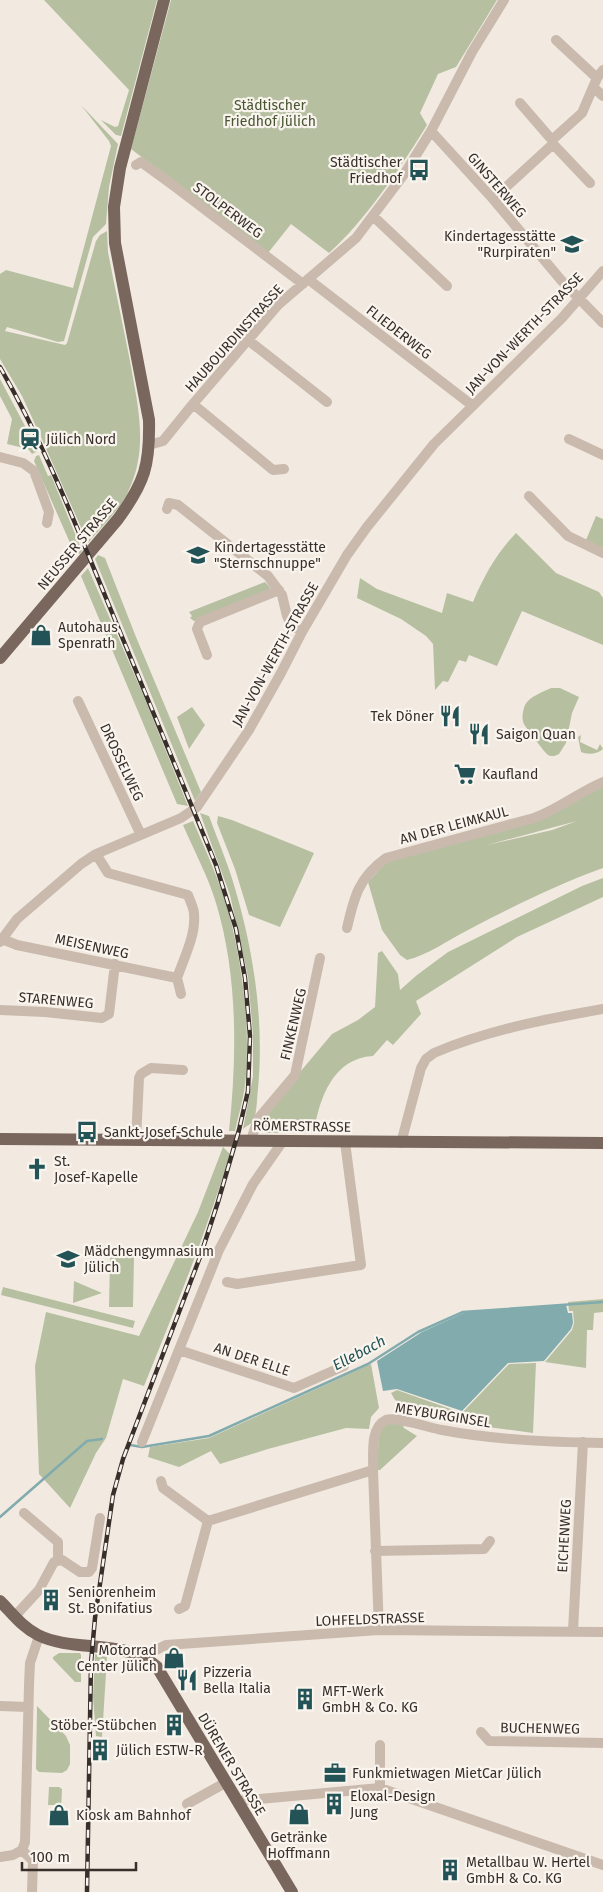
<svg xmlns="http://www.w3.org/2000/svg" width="603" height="1892" viewBox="0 0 603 1892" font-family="'Fira Sans',sans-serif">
  <rect width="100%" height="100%" fill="#f2eae1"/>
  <path fill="#b6c0a1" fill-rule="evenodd" d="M44,0H157L121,136L116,135L101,120L115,127L118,126L129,90Z
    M171,0H497L456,67L438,74L420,113L427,125C401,167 365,221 329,253L291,224L268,253L131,149Z
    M81,105L118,144L109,187L106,224L93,237L64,341L58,342L7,327L5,331L65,345L67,343L96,241L100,235L107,231L108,252C115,289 123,325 130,361C138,406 149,449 128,492C119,511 101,527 88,543L40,435L22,396L0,359V274L6,270L73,288L111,146L109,141Z
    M0,379L33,441L32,442L38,451L32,454L28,449L7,444L12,419L0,396Z
    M39,455L48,476L51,475L82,551L80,554L74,552L34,461L36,456Z
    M596,516L603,519V548L586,540Z
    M516,533L556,573L599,592L603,598V645L522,611L497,666L469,655L466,662L459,660L448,682L443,681L435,690L433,644L426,636L401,619L357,598L360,578L377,589L442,613L447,593L473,602C484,576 496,554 516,533Z
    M98,555L105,558L136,637L201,792L195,801L95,559Z
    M88,568L145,699L188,806L177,804L81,576Z
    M265,582L270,587L269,591L194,621L190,618L192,616L189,612Z
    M551,688H560L579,697L572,713L566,743L559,754C556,756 551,757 548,755C545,753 526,728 524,724C521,719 523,710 525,705C530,696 543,692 551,688Z
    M192,707L205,725L189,749L177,717Z
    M581,735L580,742L597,750L600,744L603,749C598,754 588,755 581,752L578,737Z
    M603,786V868C556,885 512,907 468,930C448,940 428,955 407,960L400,955L382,930L368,882L386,862L546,817ZM577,821L552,830L487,845Z
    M200,813L209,816C219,843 231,871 238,899C255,960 264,1025 258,1089C257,1096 257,1118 252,1122C250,1125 246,1126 243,1129L253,1076V1035L248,977L230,895Z
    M218,816L232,820L314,853L280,927L249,915L235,869L217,823Z
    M193,821C206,851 220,882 229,913C242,965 250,1022 246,1075C245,1094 239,1113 235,1131H229C237,1056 238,976 216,903C208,876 194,851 183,825Z
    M603,878V897L517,937L416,1001L421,1014L393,1045L387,1040L373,1056C333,1058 319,1099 314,1132L269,1133L261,1131L262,1122L300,1072L332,1034L358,1020L375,1007L378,953L382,951L398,974L400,990L417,975L448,952L582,886Z
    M223,1147L230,1154C206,1234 175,1309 144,1386L123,1379L106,1438L96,1453L70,1508L39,1474L35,1366L46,1312L139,1336L198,1212Z
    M110,1257H134L133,1307H109Z
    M74,1281L102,1293L73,1303Z
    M3,1287L135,1321L133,1328L1,1295Z
    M603,1299V1312L594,1313L593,1330H587L586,1368L545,1362L572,1330L574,1323L573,1311H569L568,1302Z
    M536,1363L533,1433L437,1420L395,1400L391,1393L397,1390L462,1413L509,1364Z
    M371,1364L379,1408L371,1417L369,1429L346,1428L268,1449L220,1464L211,1451L179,1467L148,1457L150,1447L209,1438Z
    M387,1422L402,1423L404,1428L417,1436L380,1470H377L379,1430Z
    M59,1653H80L81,1655V1682H75L53,1659V1657Z
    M95,1654L107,1657L102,1737L96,1736L93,1697Z
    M37,1706L66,1736L70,1745V1764L67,1770L62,1773L39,1772L36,1769Z
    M49,1787H59L62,1789L61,1811H56V1805H48Z"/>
  <path fill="#81abad" d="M566,1305L568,1313H572L573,1323L571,1329L544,1361L508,1363L462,1411L397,1389L383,1391L377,1361L422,1332L466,1312Z"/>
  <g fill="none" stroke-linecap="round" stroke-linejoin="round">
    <path stroke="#81abad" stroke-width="2.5" d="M130,1445L142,1447L209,1436L368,1364L418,1332L463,1312L603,1302
      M0,1517L87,1441L102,1439"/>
    <path stroke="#c9baad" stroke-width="10" d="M556,40L597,78
      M593,87L603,96
      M520,103L552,140
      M431,131L493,199L561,280L603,323
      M553,144L590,183
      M136,165L141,162L174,186L303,284
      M493,199L553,144L552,140L582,113L597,78L603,70
      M373,216L447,286
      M308,279L473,406
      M248,340L327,402
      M193,404L273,470L284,469
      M569,439L603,455
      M149,445L163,441L193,404L278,305L356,238L405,173L431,131L472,52L504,0
      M0,457L23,463L34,471L49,512L47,523
      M529,496L568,536L603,553
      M167,509L169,503L178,505L268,576L282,595L287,616L291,624L302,632
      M207,655L197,629L200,622L279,590
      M78,701L141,835
      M96,854L108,873L188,895C190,901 194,908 194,914C196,935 184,958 177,978
      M347,928C354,897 359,877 386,858L534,818C559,809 579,792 603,782
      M2,939L17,945L177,978L181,994
      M0,942L17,919L81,864L96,854L181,818L197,807L249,730L281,673L302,632L347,555L367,527L434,444L562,318L603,271
      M0,1010L45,1012L102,1018L109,1014L115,964
      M136,1140L139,1078L141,1074L151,1068L183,1070
      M251,1140L258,1119L295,1075L320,958
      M401,1143L421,1068L426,1059L434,1053C488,1030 546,1019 603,1009
      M227,1282L237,1284L361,1265L345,1142
      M179,1350L294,1388L344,1366
      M142,1442L219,1250L253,1184L283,1141
      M373,1470L379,1630
      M161,1481L163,1488L208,1521
      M24,1513L58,1542V1560
      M208,1521L373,1470C374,1456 369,1428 386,1420C396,1416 430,1428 442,1430C495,1440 550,1442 603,1443
      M375,1551L484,1549L490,1541
      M179,1609L185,1606L208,1521
      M15,1616L39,1590L54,1562L62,1560L80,1572H89L92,1568L100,1518
      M573,1631L583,1442
      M142,1657L166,1645L379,1630L603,1632
      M0,1706L28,1707
      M481,1732L489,1741L603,1743
      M380,1745V1788
      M237,1801L380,1788L603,1865
      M187,1804L225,1783
      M22,1850L25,1842L29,1685L30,1663L39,1636
      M22,1850L33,1861L32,1892
      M0,1857L13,1855L22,1850"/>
    <path stroke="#79675d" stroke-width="12" d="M0,658L118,519C145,482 150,465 149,420L115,243L114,207L120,168L164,0
      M0,1139L603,1143
      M0,1601C12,1613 22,1627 38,1635C74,1653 126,1638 157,1667L292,1892"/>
    <g stroke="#382f2b" stroke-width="4.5">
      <path id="rail" d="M0,367C42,440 74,520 106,598C143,687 180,776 216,865L236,929L245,978L250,1036L248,1091L239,1130L218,1202L200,1257L123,1459L113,1495L95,1618L91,1663L87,1892"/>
    </g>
    <use href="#rail" stroke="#f9f4ed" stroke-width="2.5" stroke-dasharray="8" stroke-linecap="butt"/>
  </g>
  <defs>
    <g id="bus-bare" transform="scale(1.725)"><path d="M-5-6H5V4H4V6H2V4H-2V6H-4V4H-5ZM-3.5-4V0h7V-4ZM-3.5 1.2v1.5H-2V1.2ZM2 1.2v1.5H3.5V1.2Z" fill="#235357" stroke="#f9f4ed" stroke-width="2.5" paint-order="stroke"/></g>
    <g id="school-bare" transform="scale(1.725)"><path d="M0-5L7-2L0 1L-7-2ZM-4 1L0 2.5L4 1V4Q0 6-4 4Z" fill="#235357" stroke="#f9f4ed" stroke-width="2.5" paint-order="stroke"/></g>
    <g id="station-bare" transform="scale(1.725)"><path d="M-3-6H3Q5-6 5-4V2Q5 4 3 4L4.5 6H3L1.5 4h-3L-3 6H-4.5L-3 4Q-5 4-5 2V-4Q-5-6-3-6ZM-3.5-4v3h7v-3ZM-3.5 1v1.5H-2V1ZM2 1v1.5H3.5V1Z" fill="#235357" stroke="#f9f4ed" stroke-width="2.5" paint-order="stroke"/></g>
    <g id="shop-bare" transform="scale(1.725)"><path d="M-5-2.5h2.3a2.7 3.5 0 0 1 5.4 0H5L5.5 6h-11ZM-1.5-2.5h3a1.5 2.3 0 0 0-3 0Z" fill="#235357" stroke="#f9f4ed" stroke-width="2.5" paint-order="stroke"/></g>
    <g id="restaurant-bare" transform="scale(1.725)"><path d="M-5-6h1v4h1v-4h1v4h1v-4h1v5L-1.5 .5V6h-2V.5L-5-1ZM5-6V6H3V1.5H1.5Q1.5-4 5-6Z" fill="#235357" stroke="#f9f4ed" stroke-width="2.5" paint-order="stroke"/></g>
    <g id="supermarket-bare" transform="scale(1.725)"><path d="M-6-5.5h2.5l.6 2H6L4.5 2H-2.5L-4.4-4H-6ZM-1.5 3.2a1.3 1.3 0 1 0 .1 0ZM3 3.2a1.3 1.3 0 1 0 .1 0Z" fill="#235357" stroke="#f9f4ed" stroke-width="2.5" paint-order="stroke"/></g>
    <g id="church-bare" transform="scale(1.725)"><path d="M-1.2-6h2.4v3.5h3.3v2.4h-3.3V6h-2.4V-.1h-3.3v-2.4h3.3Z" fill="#235357" stroke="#f9f4ed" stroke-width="2.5" paint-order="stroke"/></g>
    <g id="building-bare" transform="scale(1.725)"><path d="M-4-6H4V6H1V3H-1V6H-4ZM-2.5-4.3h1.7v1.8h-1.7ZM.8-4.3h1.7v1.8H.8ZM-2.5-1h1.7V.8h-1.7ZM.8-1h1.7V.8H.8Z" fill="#235357" stroke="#f9f4ed" stroke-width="2.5" paint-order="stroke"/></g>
    <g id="office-bare" transform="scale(1.725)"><path d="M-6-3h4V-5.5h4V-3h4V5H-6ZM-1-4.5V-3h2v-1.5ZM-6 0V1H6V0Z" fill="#235357" stroke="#f9f4ed" stroke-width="2.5" paint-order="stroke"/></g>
  </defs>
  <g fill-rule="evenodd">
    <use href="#bus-bare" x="419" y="170"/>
    <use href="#school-bare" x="572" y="244"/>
    <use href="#station-bare" x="30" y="439"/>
    <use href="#school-bare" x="198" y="555"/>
    <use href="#shop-bare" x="41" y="635"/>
    <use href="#restaurant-bare" x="450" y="716"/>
    <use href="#restaurant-bare" x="479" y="734"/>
    <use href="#supermarket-bare" x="465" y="774"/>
    <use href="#bus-bare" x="87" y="1132"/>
    <use href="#church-bare" x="37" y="1169"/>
    <use href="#school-bare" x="68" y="1259"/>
    <use href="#building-bare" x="51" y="1600"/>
    <use href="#shop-bare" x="174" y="1658"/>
    <use href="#restaurant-bare" x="187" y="1680"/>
    <use href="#building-bare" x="305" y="1699"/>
    <use href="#building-bare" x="174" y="1725"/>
    <use href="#building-bare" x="100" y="1750"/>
    <use href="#office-bare" x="335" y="1773"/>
    <use href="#building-bare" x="334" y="1804"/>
    <use href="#shop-bare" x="299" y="1814"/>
    <use href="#shop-bare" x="59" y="1815"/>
    <use href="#building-bare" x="450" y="1870"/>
  </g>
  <g text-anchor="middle" stroke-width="4.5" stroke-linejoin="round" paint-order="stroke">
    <g font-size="14" fill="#475531" stroke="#f9f4ed">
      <text x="270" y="110">Städtischer<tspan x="270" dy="16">Friedhof Jülich</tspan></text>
    </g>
    <g font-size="14" fill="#382f2b" stroke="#f9f4ed" text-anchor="start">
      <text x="402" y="167" text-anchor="end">Städtischer<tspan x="402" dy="16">Friedhof</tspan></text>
      <text x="556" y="241" text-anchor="end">Kindertagesstätte<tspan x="556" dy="16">"Rurpiraten"</tspan></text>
      <text x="46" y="444">Jülich Nord</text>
      <text x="214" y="552">Kindertagesstätte<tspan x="214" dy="16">"Sternschnuppe"</tspan></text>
      <text x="58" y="632">Autohaus<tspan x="58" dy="16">Spenrath</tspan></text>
      <text x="434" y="721" text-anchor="end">Tek Döner</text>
      <text x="496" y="739">Saigon Quan</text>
      <text x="482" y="779">Kaufland</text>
      <text x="104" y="1137">Sankt-Josef-Schule</text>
      <text x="54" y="1166">St.<tspan x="54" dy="16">Josef-Kapelle</tspan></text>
      <text x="84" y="1256">Mädchengymnasium<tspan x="84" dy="16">Jülich</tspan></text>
      <text x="68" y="1597">Seniorenheim<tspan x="68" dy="16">St. Bonifatius</tspan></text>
      <text x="157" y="1655" text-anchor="end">Motorrad<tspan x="157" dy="16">Center Jülich</tspan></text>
      <text x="203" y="1677">Pizzeria<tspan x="203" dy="16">Bella Italia</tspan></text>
      <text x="322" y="1696">MFT-Werk<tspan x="322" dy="16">GmbH &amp; Co. KG</tspan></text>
      <text x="157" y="1730" text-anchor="end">Stöber-Stübchen</text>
      <text x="116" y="1755">Jülich ESTW-R</text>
      <text x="352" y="1778">Funkmietwagen MietCar Jülich</text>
      <text x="350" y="1801">Eloxal-Design<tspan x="350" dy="16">Jung</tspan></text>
      <text x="76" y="1820">Kiosk am Bahnhof</text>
      <text x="299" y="1842" text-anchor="middle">Getränke<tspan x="299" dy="16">Hoffmann</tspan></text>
      <text x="466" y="1867">Metallbau W. Hertel<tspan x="466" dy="16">GmbH &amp; Co. KG</tspan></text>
    </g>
    <g font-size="14" fill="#382f2b" stroke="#f9f4ed">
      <text transform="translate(497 185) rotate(49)" y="5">GINSTERWEG</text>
      <text transform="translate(228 210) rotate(37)" y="5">STOLPERWEG</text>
      <text transform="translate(399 332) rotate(38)" y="5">FLIEDERWEG</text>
      <text transform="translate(524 333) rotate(-46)" y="5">JAN-VON-WERTH-STRASSE</text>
      <text transform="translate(234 338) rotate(-48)" y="5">HAUBOURDINSTRASSE</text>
      <text transform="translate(77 544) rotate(-50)" y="5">NEUSSER STRASSE</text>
      <text transform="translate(275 654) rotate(-61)" y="5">JAN-VON-WERTH-STRASSE</text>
      <text transform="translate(122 762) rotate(65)" y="5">DROSSELWEG</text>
      <text transform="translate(454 825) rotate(-15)" y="5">AN DER LEIMKAUL</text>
      <text transform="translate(92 946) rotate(12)" y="5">MEISENWEG</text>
      <text transform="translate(56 1000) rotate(5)" y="5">STARENWEG</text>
      <text transform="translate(293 1024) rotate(-77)" y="5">FINKENWEG</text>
      <text transform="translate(302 1126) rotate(1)" y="5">RÖMERSTRASSE</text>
      <text transform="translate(252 1359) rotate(18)" y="5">AN DER ELLE</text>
      <text transform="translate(443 1415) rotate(9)" y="5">MEYBURGINSEL</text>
      <text transform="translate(564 1536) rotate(-87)" y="5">EICHENWEG</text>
      <text transform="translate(370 1619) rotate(-2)" y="5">LOHFELDSTRASSE</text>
      <text transform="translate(540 1728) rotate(1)" y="5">BUCHENWEG</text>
      <text transform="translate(232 1764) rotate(59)" y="5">DÜRENER STRASSE</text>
    </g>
    <g font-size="15" font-style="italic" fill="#235357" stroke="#f9f4ed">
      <text transform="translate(359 1353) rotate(-28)" y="5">Ellebach</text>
    </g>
  </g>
  <path d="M22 1862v8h114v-8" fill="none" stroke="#382f2b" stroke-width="2.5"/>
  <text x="30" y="1862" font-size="15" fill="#382f2b" stroke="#f9f4ed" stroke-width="4" paint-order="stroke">100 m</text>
</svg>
